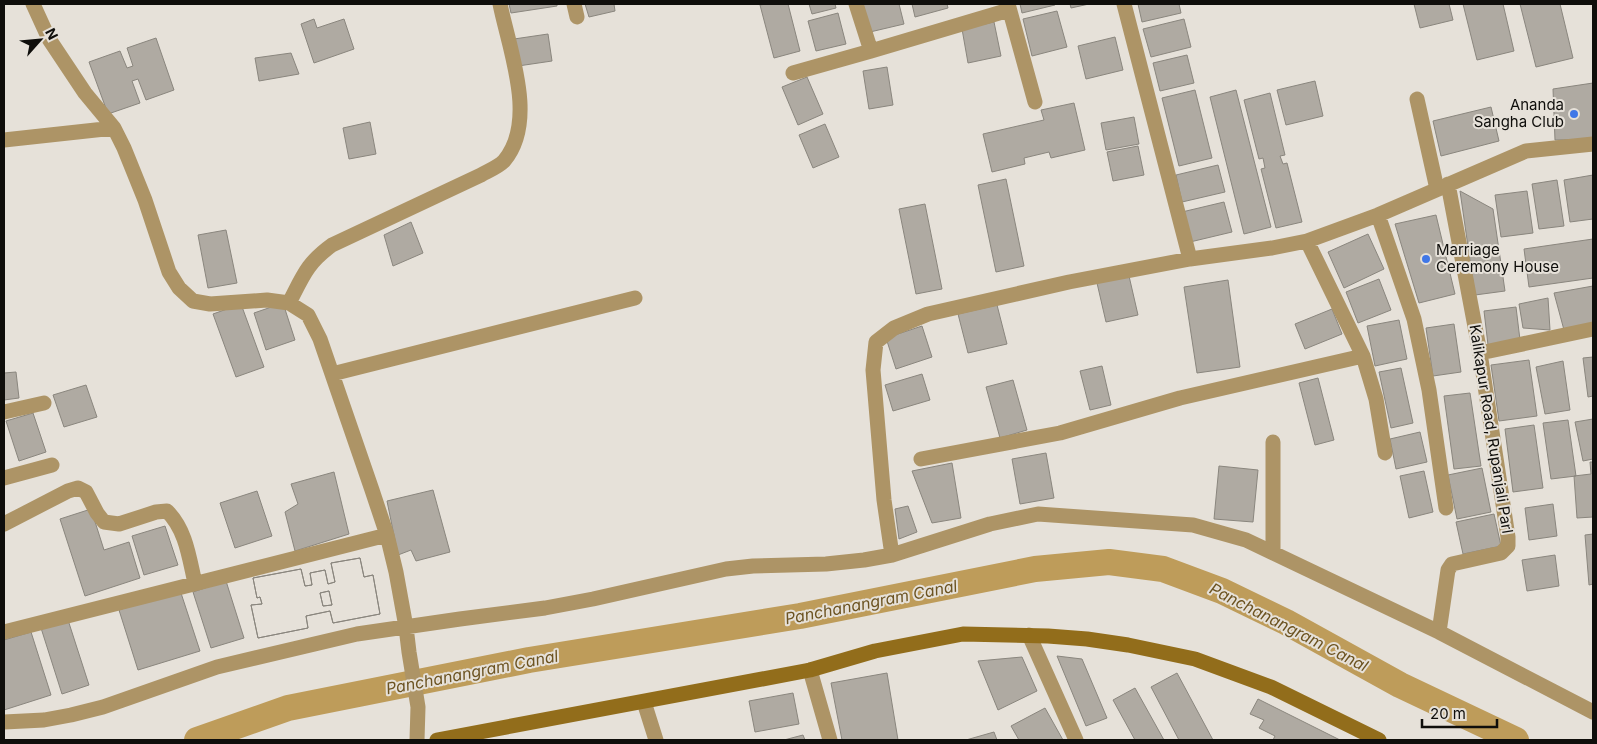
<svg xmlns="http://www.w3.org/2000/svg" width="1597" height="744" viewBox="0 0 1597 744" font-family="Inter,sans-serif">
  <rect width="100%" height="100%" fill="#e6e1d9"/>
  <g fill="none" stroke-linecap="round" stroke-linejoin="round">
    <path stroke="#be9c5a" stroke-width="26" d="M197,740L288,708L529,660L800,616L1035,569L1109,562L1163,569L1222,591L1286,622L1400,685L1516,740"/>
  </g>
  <path fill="#afaaa2" stroke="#8a867e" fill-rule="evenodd" d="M509,4H557V6L511,13Z
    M585,4H614L615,11L589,17Z
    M766,4H788L800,51L774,58L760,5Z
    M809,4H835L836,8L812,14Z
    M863,4H899L904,24L870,32Z
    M912,4H947L948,8L915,17Z
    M1020,4H1055V5L1022,13Z
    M1070,4H1089L1071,8Z
    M1138,4H1179L1181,13L1142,22Z
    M1414,4H1449L1453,20L1420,28Z
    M1463,4H1503L1514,51L1477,60Z
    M1520,4H1560L1573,58L1536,67Z
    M1057,11L1067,47L1032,56L1023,19Z
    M838,13L846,44L816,51L808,21Z
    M314,19L317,28L344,19L354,49L314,63L301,24Z
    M1184,19L1191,47L1151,57L1143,29Z
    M994,22L1001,56L968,63L962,29Z
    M548,34L552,61L518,66L514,39Z
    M1115,37L1123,70L1086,79L1078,46Z
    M156,38L174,90L146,100L138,79L132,81L140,103L108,114L89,62L120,51L127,68L133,66L127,48Z
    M291,53L299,74L259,81L255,58Z
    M1187,55L1194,83L1160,91L1153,63Z
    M887,67L893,105L869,109L863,71Z
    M807,77L823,114L798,125L782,87Z
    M1315,81L1323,116L1286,125L1277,90Z
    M1593,83V139L1555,140L1553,89Z
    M1195,90L1212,158L1179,166L1162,98Z
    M1236,90L1271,227L1244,234L1210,97Z
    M1270,93L1285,155L1280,156L1283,164L1287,163L1302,222L1276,228L1261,169L1265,168L1263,158L1259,159L1244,100Z
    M1074,103L1085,150L1051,158L1049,152L1024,158L1025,164L992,172L983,134L1044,120L1041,110Z
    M1491,107L1499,141L1441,156L1433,121Z
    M1134,117L1139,144L1106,150L1101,123Z
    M370,122L376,154L349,159L343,128Z
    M825,124L839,157L813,168L799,135Z
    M1138,146L1144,175L1113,181L1107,152Z
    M1218,165L1225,192L1182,202L1176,175Z
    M1593,175V219L1570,222L1564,180Z
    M1006,179L1024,266L996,272L978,185Z
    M1557,180L1564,226L1539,229L1532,184Z
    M1460,191L1493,209L1505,291L1475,295Z
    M1527,191L1533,233L1501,237L1495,195Z
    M1224,202L1232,232L1190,242L1182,212Z
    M925,204L942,289L916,294L899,209Z
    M1436,215L1455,294L1419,303L1395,224Z
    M411,222L423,253L393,266L384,235Z
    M226,230L237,283L208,288L198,235Z
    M1368,234L1384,269L1344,288L1328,252Z
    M1593,239V278L1529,287L1524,249Z
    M1129,276L1138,315L1106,322L1097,283Z
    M1379,279L1391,310L1358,323L1346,292Z
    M1228,280L1240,367L1197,373L1184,287Z
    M1593,286V323L1564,330L1554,293Z
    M1548,298L1550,330L1523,328L1519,304Z
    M283,303L295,340L266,350L254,313Z
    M241,304L264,367L236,377L213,314Z
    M997,305L1007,344L968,353L958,314Z
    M1516,307L1520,340L1488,345L1484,311Z
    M1332,309L1342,334L1305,349L1295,324Z
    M1399,320L1407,359L1375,366L1367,326Z
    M1454,324L1461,372L1433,376L1426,328Z
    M922,326L932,357L896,369L886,338Z
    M1593,357V396L1588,397L1583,358Z
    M1529,360L1537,416L1499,421L1491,365Z
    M1563,361L1570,410L1545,414L1536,367Z
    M1102,366L1111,405L1090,410L1080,371Z
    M1401,368L1413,423L1391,428L1379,372Z
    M16,372L19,398L4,400V373Z
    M922,374L930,400L893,411L885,385Z
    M1318,378L1334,440L1315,445L1299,383Z
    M1013,380L1027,430L1000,438L986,387Z
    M86,385L97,417L64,427L53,395Z
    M1470,393L1481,466L1454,469L1444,396Z
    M33,413L46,452L19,461L6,421Z
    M1593,419V459L1583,461L1575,422Z
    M1568,420L1576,476L1551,479L1543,423Z
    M1534,425L1543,488L1513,492L1505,429Z
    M1420,432L1427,462L1396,469L1390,439Z
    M1046,453L1054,498L1020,504L1012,459Z
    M1590,462H1593V517L1577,518L1574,476L1591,474Z
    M952,463L961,518L932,523L912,471Z
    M1219,466L1258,470L1253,522L1214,519Z
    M1482,468L1491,512L1457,519L1448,475Z
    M1424,471L1433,512L1409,518L1400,476Z
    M334,472L349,534L295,551L285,512L298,504L291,484Z
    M433,490L450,552L416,561L411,550L398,555L387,501Z
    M257,491L272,536L235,548L220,503Z
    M1553,504L1557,536L1529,540L1525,508Z
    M908,506L917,532L899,539L895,509Z
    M91,509L104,550L129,542L140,578L85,596L60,519Z
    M1494,514L1501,546L1463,554L1456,522Z
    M165,526L178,565L144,575L132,536Z
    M1593,534V584L1589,585L1585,535Z
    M1555,555L1559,586L1527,591L1522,560Z
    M360,558L364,577L373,575L380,614L333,623L330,611L306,616L308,628L258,638L251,605L262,604L260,597L257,598L253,578L301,569L305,586L312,585L310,573L325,570L328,584L335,582L331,563ZM329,591L332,605L323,606L320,593Z
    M360,558L364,577L373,575L380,614L333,623L330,611L306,616L308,628L258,638L251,605L262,604L260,597L257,598L253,578L301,569L305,586L312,585L310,573L325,570L328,584L335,582L331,563Z
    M226,581L244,638L211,648L193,592Z
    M180,590L200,651L138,670L119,610Z
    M329,591L332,605L323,606L320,593Z
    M68,620L89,685L62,694L41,628Z
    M31,632L51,695L4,710V640Z
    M1057,656L1082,659L1107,718L1086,726Z
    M1022,657L1037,691L998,710L978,661Z
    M887,673L898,740H842L831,683Z
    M1177,673L1213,740H1179L1151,687Z
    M1135,688L1164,740H1135L1113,700Z
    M793,693L799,724L755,732L749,701Z
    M1258,699L1340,740H1273L1275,736L1259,728L1264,720L1250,714Z
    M1045,708L1063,740H1019L1011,726Z
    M994,732L997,740H966Z
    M803,735L805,740H784Z"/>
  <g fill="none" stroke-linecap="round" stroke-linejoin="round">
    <path stroke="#ad9466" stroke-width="15" d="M33,4L49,39L85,93L114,128L124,148L145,200L169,272L179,288L193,301L210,304L267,300L289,303L308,315L320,339L372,490L387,535L396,572L406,627L409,652L418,707L417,740
      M574,4L577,17
      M856,4L871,51
      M1008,4L1035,102
      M1124,4L1190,259
      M793,73L871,51L1009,10
      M1417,99L1437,189
      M4,140L114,128
      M1378,215L1414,319L1429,390L1446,508
      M1307,241L1363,356L1376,399L1385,453
      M289,303C303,276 307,263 332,245L481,175C488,171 498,167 504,161C538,121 509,49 500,4
      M1480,353L1593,329
      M332,374L635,298
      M4,412L44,403
      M1273,442V552
      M921,459L1060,433L1180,398L1363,356
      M4,478L52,465
      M4,524L68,491L78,488L86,492L97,513L104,522L119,524L156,512L167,511C186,530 189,557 195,583
      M892,555L884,500L873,370L876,342L894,328L928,314L1069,282L1190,259L1272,248L1307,241L1378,215L1526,151L1593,144
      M4,632L387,535
      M1439,632L1448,570L1452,564L1501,553L1508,546V537L1480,353L1448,184
      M1029,635L1076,740
      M810,670L830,740
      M644,702L656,740
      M4,722L44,720L71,715L103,707L217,667L357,634L460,619L545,608L593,599L726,569L753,566L826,564L864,560L892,555L990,524L1038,514L1193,525L1246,540L1439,632L1593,712"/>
    <path stroke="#926d1b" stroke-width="15" d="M437,740L810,670L875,651L963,634L1048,636L1087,639L1128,645L1195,659L1271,687L1379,740"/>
  </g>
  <g fill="#4077e7" stroke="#e6e1d9" stroke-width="2">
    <circle cx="1574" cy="114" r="5"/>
    <circle cx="1426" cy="259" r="5"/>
  </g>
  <g text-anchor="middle" stroke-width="4" stroke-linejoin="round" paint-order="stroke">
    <g font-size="15" fill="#0f0e0b" stroke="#e6e1d9" text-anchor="end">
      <text x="1564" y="110">Ananda<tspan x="1564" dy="17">Sangha Club</tspan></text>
      <text x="1436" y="255" text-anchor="start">Marriage<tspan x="1436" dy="17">Ceremony House</tspan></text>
    </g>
    <g font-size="15" fill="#0f0e0b" stroke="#e6e1d9">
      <text transform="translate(1491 429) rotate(81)" y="5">Kalikapur Road, Rupanjali Parl</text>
    </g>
    <g font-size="16" font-style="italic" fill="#6c5321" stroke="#e6e1d9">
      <text transform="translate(871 602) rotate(-11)" y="6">Panchanangram Canal</text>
      <text transform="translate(1289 627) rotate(27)" y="6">Panchanangram Canal</text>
      <text transform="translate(472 672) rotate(-11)" y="6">Panchanangram Canal</text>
    </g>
  </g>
  <rect width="1597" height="744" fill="none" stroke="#0f0e0b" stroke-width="10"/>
  <g transform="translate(40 40) rotate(63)" stroke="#e6e1d9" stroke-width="4" paint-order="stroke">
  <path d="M0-4L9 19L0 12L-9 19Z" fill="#0f0e0b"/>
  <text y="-8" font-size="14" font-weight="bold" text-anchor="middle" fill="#0f0e0b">N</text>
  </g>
  <path d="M1422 719v8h75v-8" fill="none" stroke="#0f0e0b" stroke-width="2.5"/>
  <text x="1430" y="719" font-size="15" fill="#0f0e0b" stroke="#e6e1d9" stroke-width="4" paint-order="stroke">20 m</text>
</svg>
